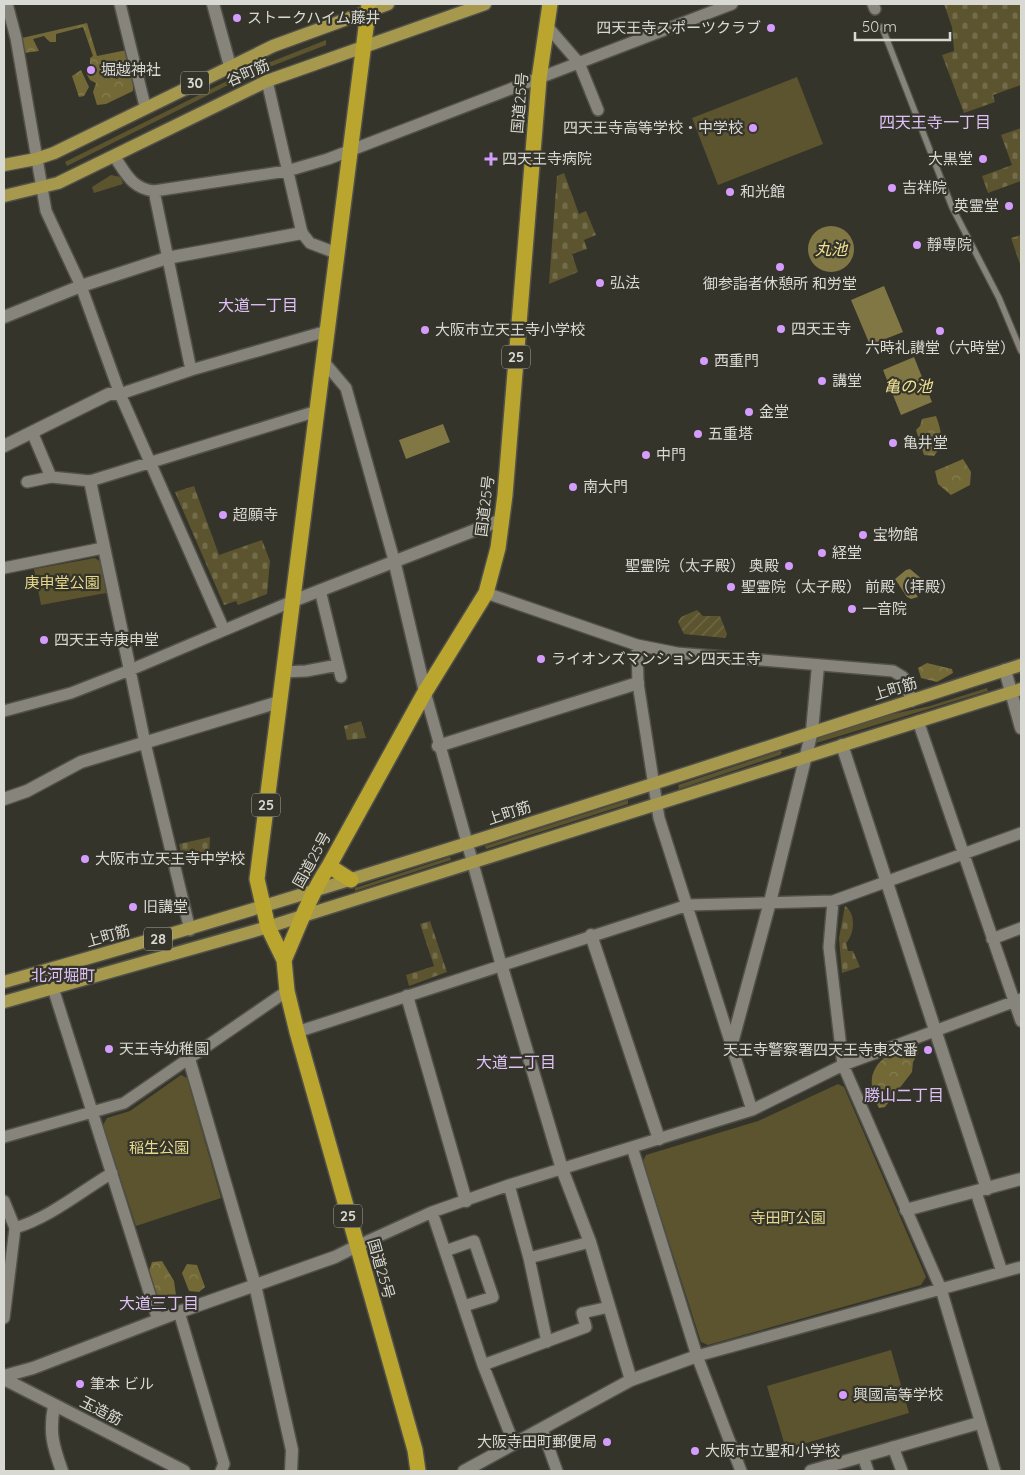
<svg xmlns="http://www.w3.org/2000/svg" width="1025" height="1475" viewBox="0 0 1025 1475" font-family="Quicksand,'Noto Sans JP',sans-serif">
  <defs>
    <pattern id="forest-crowns" width="20" height="18" patternUnits="userSpaceOnUse" patternTransform="scale(1.25)"><rect width="20" height="18" fill="#726937"/><path d="M2 6a3 3 0 1 1 6 0M12 15a3 3 0 1 1 6 0" fill="none" stroke="#867e53"/></pattern>
    <pattern id="cemetery-stones" width="16" height="16" patternUnits="userSpaceOnUse" patternTransform="scale(1.25)"><rect width="16" height="16" fill="#5b542e"/><path d="M2 7V4a2 2 0 0 1 4 0v3zM10 15v-3a2 2 0 0 1 4 0v3z" fill="#726c4b"/></pattern>
    <pattern id="garden-furrows" width="10" height="10" patternUnits="userSpaceOnUse" patternTransform="scale(1.25)"><rect width="10" height="10" fill="#5b542e"/><path d="M-1 1l2-2M0 10L10 0M9 11l2-2" fill="none" stroke="#726c4b"/></pattern>
  </defs>
  <rect width="100%" height="100%" fill="#35342b"/>
  <path fill="#5b542e" d="M326,40V45L246,76L67,166L65,162L245,72Z
    M797,77L823,144L718,185L692,118Z
    M111,175L121,177L123,184L94,193L92,187Z
    M95,558L101,562L106,593L41,605L34,569Z
    M987,688L988,691L816,743L817,738L879,717L930,706Z
    M780,751L782,752L780,755L679,789L678,785Z
    M628,800V804L486,849L485,846Z
    M450,857L451,860L355,891V888Z
    M181,1075L187,1078L221,1198L136,1226L103,1125L107,1118L130,1111Z
    M838,1084L844,1087L926,1277L921,1285L708,1345L701,1342L643,1161L646,1155L758,1121Z
    M891,1350L909,1413L786,1449L767,1386Z"/>
  <path fill="url(#forest-crowns)" d="M87,23L97,56L127,50L134,78L133,91L106,104L97,105L93,92L96,83L90,80L86,73L90,66V58L93,56L83,27L56,34V42H50L44,36L33,39L39,51L24,53L22,38Z
    M81,70L89,87L84,96L79,97L72,76Z
    M936,416C942,432 944,443 934,456L924,455L916,430L920,426L922,419Z
    M963,459L971,472L970,485L951,495L938,484L935,471Z
    M927,663L952,669L953,673L937,682L921,678L918,668Z
    M914,1046L919,1052L913,1062L912,1072L885,1107L879,1108C861,1074 878,1053 914,1046Z
    M162,1261L174,1281L176,1295L170,1299L162,1300L156,1293L148,1274L152,1262Z
    M187,1264L197,1265L205,1287L199,1292L189,1291L182,1273Z"/>
  <path fill="url(#cemetery-stones)" d="M944,4H1021V85L993,95L995,102L964,113L942,55L954,51L952,27Z
    M1021,128V181L988,193L982,176L1012,165L1001,135Z
    M564,173L579,214L586,211L596,235L584,240L587,249L572,254L578,272L549,284L557,176Z
    M1021,235V267L1011,238Z
    M194,486L219,555L262,540L270,561L267,594L238,605L236,601L224,605L175,492Z
    M361,721L366,738L347,740L344,726Z
    M210,837L209,857L183,863L179,844Z
    M845,906C856,913 855,934 846,943L848,951H853L860,967L842,973L839,938Z
    M430,921L447,972L409,986L406,975L434,966L420,924Z"/>
  <path fill="url(#garden-furrows)" d="M697,610L703,616H720L727,634L725,638L684,634L678,622L681,617Z"/>
  <path fill="#807745" d="M808 249a23 23 0 1 1 46 0a23 23 0 1 1-46 0Z
    M884,286L903,332L870,345L851,300Z
    M914,357L932,402L901,415L883,370Z
    M443,424L450,442L406,459L399,440Z
    M910,569L923,580L920,595L914,587V579H906L905,585L912,588L918,597L911,599L907,597L895,579L906,570Z"/>
  <g fill="none" stroke-linecap="round" stroke-linejoin="round">
    <g stroke="#525149" stroke-width="8">
      <path id="lane" d="M882,27L952,207L999,298L1021,351"/>
    </g>
    <g stroke="#525149" stroke-width="14">
      <path id="street" d="M7,4L16,38L46,211L81,286L120,394L224,630
        M120,4L145,106
        M873,4L875,9
        M547,26L579,63L598,110
        M267,81L302,233L310,243L336,253
        M114,156C126,173 131,188 154,191L287,171L328,159L732,4
        M154,191L191,370
        M324,362L346,388L394,560
        M120,394L191,370L327,331
        M32,432L51,477L90,481L317,411
        M27,482L51,477
        M4,568L103,548
        M320,590L341,677
        M486,593L637,645L677,653L893,671L903,677L912,701
        M637,645L638,683L659,818L752,1110
        M130,670L145,743L190,930
        M283,672L306,671L338,665
        M425,692L501,964
        M4,711L71,693L130,670L293,601
        M918,721L1021,1021
        M833,901L829,947L843,1065L941,1289L995,1471
        M992,939L1021,928
        M53,988L158,1320
        M297,1032L688,905L833,901L1021,833
        M4,1137L124,1103L287,991
        M632,1147L697,1356L741,1471
        M509,1185L529,1258L547,1342
        M976,1192L1002,1272
        M4,1201L15,1228L4,1318
        M432,1212L483,1365L514,1444
        M15,1228C51,1217 80,1192 112,1173
        M357,1246L432,1212L509,1185L752,1110L843,1065L1021,999
        M445,1251L474,1241L493,1297L464,1306
        M529,1258L590,1242
        M179,1312L224,1464L221,1471
        M697,1356L1021,1267
        M483,1365L586,1327L582,1313L609,1307
        M542,1429L557,1471
        M893,1447L902,1471
        M863,1456L868,1471"/>
    </g>
    <g stroke="#525149" stroke-width="15">
      <path id="secondary" d="M213,4L230,66
        M4,317L81,286L167,258L302,233
        M4,446L109,394H120
        M90,481L130,670
        M394,560L425,692
        M293,601L501,520
        M1005,670L1021,728
        M842,745L987,1189
        M438,746L638,683
        M4,799L27,791L81,762L279,702
        M591,935L659,1139
        M501,964L562,1169L590,1242L631,1380
        M407,996L466,1201
        M732,1043L770,902L812,731L818,666
        M189,1059L255,1285L292,1450L291,1471
        M906,1210L1021,1179
        M4,1376L33,1368L179,1312L335,1257L357,1246
        M4,1379L184,1471
        M54,1406C49,1433 53,1446 62,1471
        M464,1471L631,1380L697,1356
        M811,1471L979,1423"/>
    </g>
    <g stroke="#525149" stroke-width="15">
      <path id="primary" d="M4,165L36,159L54,153L273,46L388,4
        M4,196L58,183L267,81L485,4
        M4,982C346,886 683,774 1021,665
        M4,1002L268,927L1021,689"/>
    </g>
    <g stroke="#525149" stroke-width="18">
      <path id="highway" d="M369,4L257,879L268,927L284,960L287,991L297,1032L415,1450L418,1471
        M329,866L351,880
        M284,960C298,928 310,895 329,866L425,692L486,593L498,548L505,495L539,79L550,4"/>
    </g>
    <use href="#lane" stroke="#87857b" stroke-width="5.5"/>
    <use href="#street" stroke="#87857b" stroke-width="11"/>
    <use href="#secondary" stroke="#87857b" stroke-width="12"/>
    <use href="#primary" stroke="#a6994d" stroke-width="12"/>
    <use href="#highway" stroke="#baa62f" stroke-width="15"/>
  </g>
  <g fill="#d39cfd" stroke="#35342b" stroke-width="2">
    <circle cx="237" cy="18" r="5"/>
    <circle cx="771" cy="28" r="5"/>
    <circle cx="91" cy="70" r="5"/>
    <circle cx="753" cy="128" r="5"/>
    <path d="M488.5 151.5h5v5h5v5h-5v5h-5v-5h-5v-5h5z"/>
    <circle cx="983" cy="159" r="5"/>
    <circle cx="892" cy="188" r="5"/>
    <circle cx="730" cy="192" r="5"/>
    <circle cx="1009" cy="206" r="5"/>
    <circle cx="917" cy="245" r="5"/>
    <circle cx="780" cy="267" r="5"/>
    <circle cx="600" cy="283" r="5"/>
    <circle cx="781" cy="329" r="5"/>
    <circle cx="425" cy="330" r="5"/>
    <circle cx="940" cy="331" r="5"/>
    <circle cx="704" cy="361" r="5"/>
    <circle cx="822" cy="381" r="5"/>
    <circle cx="749" cy="412" r="5"/>
    <circle cx="698" cy="434" r="5"/>
    <circle cx="893" cy="443" r="5"/>
    <circle cx="646" cy="455" r="5"/>
    <circle cx="573" cy="487" r="5"/>
    <circle cx="223" cy="515" r="5"/>
    <circle cx="863" cy="535" r="5"/>
    <circle cx="822" cy="553" r="5"/>
    <circle cx="789" cy="566" r="5"/>
    <circle cx="731" cy="587" r="5"/>
    <circle cx="852" cy="609" r="5"/>
    <circle cx="44" cy="640" r="5"/>
    <circle cx="541" cy="659" r="5"/>
    <circle cx="85" cy="859" r="5"/>
    <circle cx="133" cy="907" r="5"/>
    <circle cx="109" cy="1049" r="5"/>
    <circle cx="928" cy="1050" r="5"/>
    <circle cx="80" cy="1384" r="5"/>
    <circle cx="843" cy="1395" r="5"/>
    <circle cx="607" cy="1442" r="5"/>
    <circle cx="695" cy="1451" r="5"/>
  </g>
  <g text-anchor="middle" stroke-width="4.5" stroke-linejoin="round" paint-order="stroke">
    <g fill="#35342b" stroke="#a8a8a1" stroke-width="1">
      <rect x="181" y="71.5" width="28" height="23" rx="4"/>
      <rect x="502" y="345.5" width="28" height="23" rx="4"/>
      <rect x="252" y="793.5" width="28" height="23" rx="4"/>
      <rect x="144" y="927.5" width="28" height="23" rx="4"/>
      <rect x="334" y="1204.5" width="28" height="23" rx="4"/>
    </g>
    <g font-size="14" font-weight="bold" fill="#d9d9d3">
      <text x="195" y="88">30</text>
      <text x="516" y="362">25</text>
      <text x="266" y="810">25</text>
      <text x="158" y="944">28</text>
      <text x="348" y="1221">25</text>
    </g>
    <g font-size="15" fill="#d9d9d3" stroke="#35342b" text-anchor="start">
      <text x="247" y="23">ストークハイム藤井</text>
      <text x="761" y="33" text-anchor="end">四天王寺スポーツクラブ</text>
      <text x="101" y="75">堀越神社</text>
      <text x="743" y="133" text-anchor="end">四天王寺高等学校・中学校</text>
      <text x="502" y="164">四天王寺病院</text>
      <text x="973" y="164" text-anchor="end">大黒堂</text>
      <text x="902" y="193">吉祥院</text>
      <text x="740" y="197">和光館</text>
      <text x="999" y="211" text-anchor="end">英霊堂</text>
      <text x="927" y="250">靜専院</text>
      <text x="610" y="288">弘法</text>
      <text x="780" y="289" text-anchor="middle">御参詣者休憩所 和労堂</text>
      <text x="791" y="334">四天王寺</text>
      <text x="435" y="335">大阪市立天王寺小学校</text>
      <text x="940" y="353" text-anchor="middle">六時礼讃堂（六時堂）</text>
      <text x="714" y="366">西重門</text>
      <text x="832" y="386">講堂</text>
      <text x="759" y="417">金堂</text>
      <text x="708" y="439">五重塔</text>
      <text x="903" y="448">亀井堂</text>
      <text x="656" y="460">中門</text>
      <text x="583" y="492">南大門</text>
      <text x="233" y="520">超願寺</text>
      <text x="873" y="540">宝物館</text>
      <text x="832" y="558">経堂</text>
      <text x="779" y="571" text-anchor="end">聖霊院（太子殿） 奥殿</text>
      <text x="741" y="592">聖霊院（太子殿） 前殿（拝殿）</text>
      <text x="862" y="614">一音院</text>
      <text x="54" y="645">四天王寺庚申堂</text>
      <text x="551" y="664">ライオンズマンション四天王寺</text>
      <text x="95" y="864">大阪市立天王寺中学校</text>
      <text x="143" y="912">旧講堂</text>
      <text x="119" y="1054">天王寺幼稚園</text>
      <text x="918" y="1055" text-anchor="end">天王寺警察署四天王寺東交番</text>
      <text x="90" y="1389">筆本 ビル</text>
      <text x="853" y="1400">興國高等学校</text>
      <text x="597" y="1447" text-anchor="end">大阪寺田町郵便局</text>
      <text x="705" y="1456">大阪市立聖和小学校</text>
    </g>
    <g font-size="15" fill="#d9d9d3" stroke="#35342b">
      <text transform="translate(248 73) rotate(-24)" y="5">谷町筋</text>
      <text transform="translate(520 103) rotate(-85)" y="5">国道25号</text>
      <text transform="translate(485 506) rotate(-83)" y="5">国道25号</text>
      <text transform="translate(895 689) rotate(-17)" y="5">上町筋</text>
      <text transform="translate(509 813) rotate(-18)" y="5">上町筋</text>
      <text transform="translate(312 860) rotate(-61)" y="5">国道25号</text>
      <text transform="translate(108 936) rotate(-16)" y="5">上町筋</text>
      <text transform="translate(381 1269) rotate(74)" y="5">国道25号</text>
      <text transform="translate(101 1411) rotate(27)" y="5">玉造筋</text>
    </g>
    <g font-size="15" fill="#e7d98b" stroke="#35342b">
      <text x="62" y="588">庚申堂公園</text>
      <text x="159" y="1153">稲生公園</text>
      <text x="788" y="1223">寺田町公園</text>
    </g>
    <g font-size="16" fill="#dec1f7" stroke="#35342b">
      <text x="935" y="128">四天王寺一丁目</text>
      <text x="258" y="311">大道一丁目</text>
      <text x="63" y="981">北河堀町</text>
      <text x="516" y="1068">大道二丁目</text>
      <text x="904" y="1101">勝山二丁目</text>
      <text x="159" y="1309">大道三丁目</text>
    </g>
    <g font-size="16" font-style="italic" fill="#f1e394" stroke="#35342b">
      <text x="831" y="255">丸池</text>
      <text x="908" y="392">亀の池</text>
    </g>
  </g>
  <rect width="1025" height="1475" fill="none" stroke="#d9d9d3" stroke-width="10"/>
  <path d="M855 32v8h95v-8" fill="none" stroke="#d9d9d3" stroke-width="2.5"/>
  <text x="862" y="32" font-size="15" fill="#d9d9d3" stroke="#35342b" stroke-width="4" paint-order="stroke">50 m</text>
</svg>
